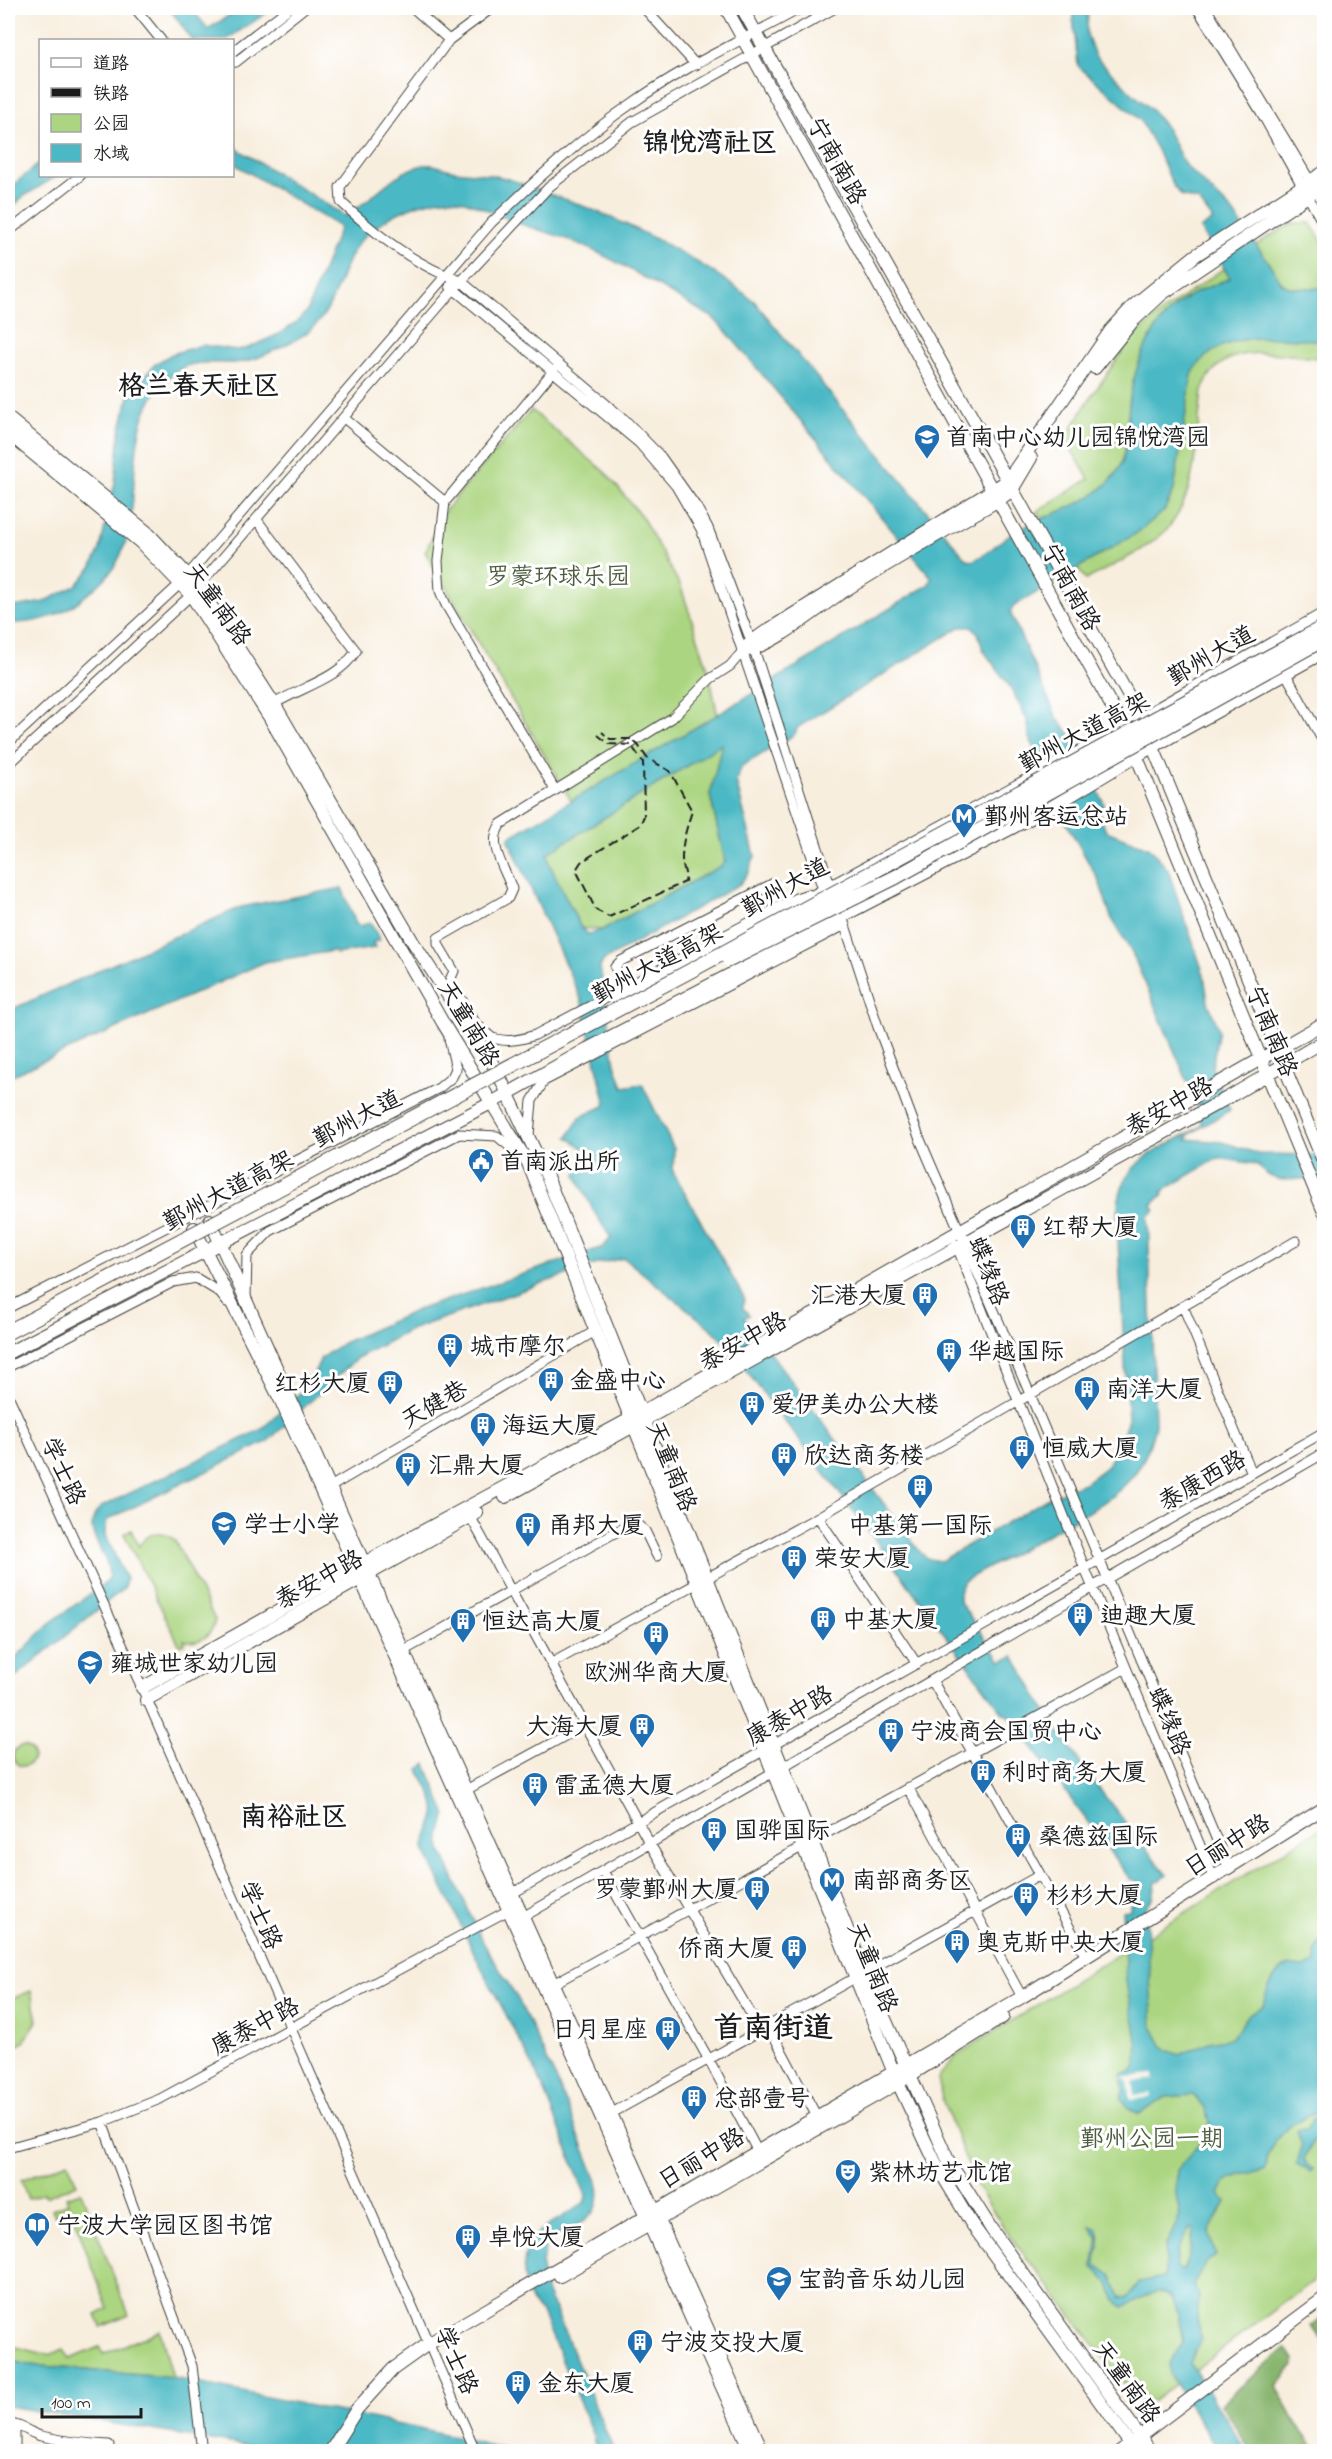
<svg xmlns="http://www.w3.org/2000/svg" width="1332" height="2459" viewBox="0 0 1332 2459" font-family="'Indie Flower','LXGW WenKai TC',sans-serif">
  <rect width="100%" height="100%" fill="#fff"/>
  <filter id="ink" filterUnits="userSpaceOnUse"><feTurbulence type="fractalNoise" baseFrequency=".0167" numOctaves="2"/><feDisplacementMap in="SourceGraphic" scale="12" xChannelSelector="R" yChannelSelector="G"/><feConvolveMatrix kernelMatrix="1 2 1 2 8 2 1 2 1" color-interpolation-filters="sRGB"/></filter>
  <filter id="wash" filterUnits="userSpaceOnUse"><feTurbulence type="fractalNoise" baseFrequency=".008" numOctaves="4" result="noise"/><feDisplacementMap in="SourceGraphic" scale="24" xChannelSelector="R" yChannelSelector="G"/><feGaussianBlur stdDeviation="1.35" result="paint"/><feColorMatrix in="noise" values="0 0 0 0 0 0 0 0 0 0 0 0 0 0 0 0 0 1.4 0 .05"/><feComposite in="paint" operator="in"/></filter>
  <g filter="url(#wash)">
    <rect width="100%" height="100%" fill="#f8eede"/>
    <path fill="#abd580" stroke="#64784e" stroke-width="1.5" d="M1294,223H1310L1324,244V359C1281,355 1220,337 1202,391C1196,435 1198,494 1168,528C1150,549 1110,566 1086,580L1037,511L1089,479L1065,439L1087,403L1131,339L1162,312L1268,237Z
      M531,410L606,473L642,517L681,587L709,672L723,743L710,795L725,861L721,866L602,930L581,928L549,863L548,853L586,826L425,552L446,509Z
      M131,1530L139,1546C148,1532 162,1528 175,1541L215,1620C212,1636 199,1645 184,1640L185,1644L180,1646L124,1534Z
      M13 1756a10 10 0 1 1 20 0a10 10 0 1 1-20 0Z
      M1324,1826V2273L1153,2401L1137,2400L1008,2234L975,2183L942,2099L938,2078L955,2056Z
      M31,1991L37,2021L24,2042L8,2052V2000Z
      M68,2162L77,2184L45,2197L43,2193L28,2199L21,2180Z
      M81,2192L129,2315L101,2327L96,2315L108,2309L71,2210L55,2216L52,2209L68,2203L66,2197Z
      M160,2331L173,2378L29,2365L8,2360V2345L49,2355L64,2349L70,2359L99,2347L103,2354Z"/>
    <path fill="#88b66e" stroke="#526945" stroke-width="1.5" d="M1324,2316V2342L1311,2326Z
      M1285,2348L1294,2360V2366L1276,2386L1296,2423L1317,2451H1251L1221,2404Z"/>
    <path fill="#4bb9c5" stroke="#346a70" stroke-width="1.5" fill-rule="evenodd" d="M169,8H191L208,29L241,8H274L226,40H192Z
      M1072,8H1088L1087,34L1095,56L1132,93L1151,109L1165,126L1185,165L1232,211L1276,273C1281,294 1306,287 1324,288V341C1280,338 1218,327 1192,374L1174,490L1164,511L1137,533L1014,606L1010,612L1057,718L1077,743L1104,804L1099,812L1106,831L1150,848L1168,870L1204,975L1208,1002L1219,1030L1212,1067L1230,1110L1190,1134L1187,1139L1223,1142L1259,1154L1324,1155V1178L1279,1180L1268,1175L1256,1164L1218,1158L1161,1192L1163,1194L1152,1205L1155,1211L1148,1216L1155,1424C1144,1487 1102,1504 1052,1532C1023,1548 993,1565 964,1581L959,1592V1601L1001,1661L1014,1656L1046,1712L1089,1776L1167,1875L1156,1882L1153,1898L1146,1907L1153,2028L1162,2045L1169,2051L1180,2055L1209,2042L1231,2038L1250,2013L1263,2006C1267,1988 1272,1975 1289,1965L1302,1968L1316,1963L1315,1950L1324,1936V2108L1319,2107L1318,2113C1299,2116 1276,2134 1268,2154C1266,2159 1268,2164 1266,2169C1247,2177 1228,2170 1219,2194L1226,2201L1209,2232L1216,2255L1208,2260L1194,2284L1199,2296L1197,2324L1201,2338L1190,2363L1246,2451H1218L1170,2374L1169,2363L1183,2343C1180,2329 1179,2310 1172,2298C1152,2282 1140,2304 1122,2307L1114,2298L1109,2283L1092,2266L1099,2239L1091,2227L1097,2228C1106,2249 1094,2250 1096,2265L1112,2276L1120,2297L1128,2298L1140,2282L1165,2277V2247L1180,2216L1176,2195L1177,2170L1206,2136L1210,2122L1205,2108L1193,2095L1166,2097L1139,2114L1127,2107L1121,2099L1124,2091L1122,2074L1133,2070C1146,2055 1127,2000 1126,1980C1124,1957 1124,1934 1122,1911L1130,1910V1904H1135L1137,1881L1130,1879L1008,1714L1003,1713L870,1533L725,1343L714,1331L624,1258L597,1264L410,1330L357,1358L267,1442L107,1520L105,1534L126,1579L124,1588L8,1683V1666L50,1623L108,1581C115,1555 75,1532 101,1507L262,1429L309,1384L321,1358L343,1343L417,1310L603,1247L611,1238L594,1212L576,1175L588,1152L568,1137L580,1117L606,1105L581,999L508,838L737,703L928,585L932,578L725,330L712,317C669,294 624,263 579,244C557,234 532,229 510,220C495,214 469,200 455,199C425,197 387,215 366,235C337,262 341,310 305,334C295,341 260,358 248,361C220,368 194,353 169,377C112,430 154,518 109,574C102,583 93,590 84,597C62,616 36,624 8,623V608L44,602L77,585L91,568L100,549L115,482L120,432L129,396L155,364L172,354L202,345L237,350L248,348L279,334L297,322L307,311L340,227L233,163V146L345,216C371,202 391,173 420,166C434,162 442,169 456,171C469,173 483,173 496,176C512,179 529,186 544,192C615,215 695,255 754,301L966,559L972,561C990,553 990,549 1005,538C1039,513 1092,509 1117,472C1128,456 1126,433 1128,414C1131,371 1150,321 1188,297C1200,289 1217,284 1230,278L1200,229L1213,220L1199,201L1182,196L1174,187L1157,150L1140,120L1078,66ZM960,627H971L978,633L983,650L1011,688L1028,722L1029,738L1034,746L1038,760L1065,812L1064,819L1099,881L1111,917L1132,953L1189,1085L1202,1123L1200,1127C1153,1154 1116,1160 1117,1223L1128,1419L1119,1448L1106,1467L1086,1482L1050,1497L941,1561L929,1559L921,1553L744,1318L749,1315L743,1308L744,1298L673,1172L674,1149L642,1084L623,1087L615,1064L600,967L604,960L740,884L749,872L755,856L736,781L742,766L794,735L798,727ZM722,744L710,795L725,861L721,866L602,930L589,934L581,928L549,863L548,853ZM1190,2227L1193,2229L1191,2247L1184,2269L1179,2270L1176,2267L1178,2250Z
      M40,163V176H57L21,198L8,214V189Z
      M342,888L356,924L361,926L370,922L380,940L373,942L375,948L335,954L334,951L265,962L8,1077V1011L241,907Z
      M426,1764L446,1814L440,1836L441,1850L484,1944L518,1999L557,2081L597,2181C607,2221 573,2223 548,2242C537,2262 543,2291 555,2309L614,2451H596L593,2435L543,2315C540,2310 534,2306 531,2301C526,2293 524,2278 524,2269C523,2229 556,2224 584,2203L586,2196L542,2084L479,1963L424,1849C424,1835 433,1827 435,1814C438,1800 423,1782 419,1769Z
      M1318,2119L1321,2128L1304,2159L1307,2166L1313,2169L1310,2172L1297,2164L1302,2146L1297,2131L1301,2128L1306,2130L1312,2120Z
      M8,2360L29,2365L173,2378L415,2427L512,2451H277L8,2406Z"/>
    <path fill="#f8eede" d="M1154,2074V2079L1133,2082L1135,2096L1150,2093L1151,2097L1131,2100L1128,2080L1120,2078Z"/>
  </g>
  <g filter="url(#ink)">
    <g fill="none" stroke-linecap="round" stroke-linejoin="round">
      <g stroke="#3d3c39" stroke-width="11">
        <path id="minor" d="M135,8L161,40
          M413,8L449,40
          M492,8L449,40L340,187L341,202C374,233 418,267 461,281L626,421L661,457L697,508L708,528L754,649L832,892
          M644,8L696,65
          M1197,8L1261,112L1324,225
          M1206,8L1324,204
          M232,52L289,8
          M232,58L236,62L304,8
          M8,232L80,176
          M450,286L639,443L676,486L701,529L825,895
          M554,370L445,502L438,561L440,591L446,605L555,790
          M344,418L445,502
          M257,520L356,651C339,679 301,687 274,704
          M1286,674L1324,743
          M8,743L181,583L491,223C536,180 582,137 634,102C686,65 746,39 801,8
          M8,765L191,595L453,290L549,187L632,122L835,8
          M840,910L878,1027L919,1137L1030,1394L1229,1869
          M624,989L615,967L621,961L774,883
          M487,1036C504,1043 517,1041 535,1035L796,898L808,894
          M492,1038L476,1024L450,980L454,971L438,944V938L508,898L512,889C505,868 486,844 501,824L672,718L710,679L730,666L743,651
          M529,1135L532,1101L544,1081L839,928
          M956,1244L1085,1569L1214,1879
          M246,1298L247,1255L270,1231L459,1134L497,1136L521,1156
          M1183,1306L1252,1473
          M8,1308L439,1088L452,1077L456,1069L449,1039
          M8,1367L173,1282L196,1278L219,1292L227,1302
          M8,1395L142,1688L476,2452
          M325,1490L597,1330
          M470,1516L650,1844L761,2031
          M818,1517L917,1664
          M403,1651L634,1522L645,1531L657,1556
          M552,1663L818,1517L1296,1241
          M932,1680L1086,1957
          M908,1787L1022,1997
          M466,1790L585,1725
          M603,1871L709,2060L757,2150
          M519,1915L523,1917L1324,1453
          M553,1984L1126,1668
          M769,2027L816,2115
          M612,2113L1040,1875
          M102,2122L192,2366L202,2452
          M8,2148L102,2122L160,2099L477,1927L509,1910L513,1893L1324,1432
          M8,2424L15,2425V2452
          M15,2425C24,2427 32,2434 41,2436C63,2441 86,2444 109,2445"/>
      </g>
      <g stroke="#3d3c39" stroke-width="14">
        <path id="major" d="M726,8L1127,734
          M742,8L1141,718L1324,1163
          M1095,368L1133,321L1162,294L1324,185
          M8,418L148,533L199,587L278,710L413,942L496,1069L546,1174L865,1974L948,2160L992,2230L1151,2452
          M8,433L140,542L191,595L270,718L443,1023L528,1163L898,2083L938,2168L971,2223L1136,2452
          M743,651L751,642L768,630L1007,481L1111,330L1133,306L1196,255L1324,172
          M743,651C774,646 814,611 841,593C892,560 946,530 999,500L1012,490L1031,458
          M1134,750L1324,1212
          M618,1002L1124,728L1324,614
          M210,1220L763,2452
          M194,1228L280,1399L751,2452
          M8,1353L491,1103L587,1049L1050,808L1136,756L1324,652
          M505,1497L1229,1097L1324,1041
          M142,1688L364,1563L630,1419L1324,1023
          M146,1700L477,1513
          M560,2276L898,2083L1003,2017
          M330,2452L357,2409L393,2369L428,2344L1022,1997L1324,1808
          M1119,2452L1324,2298"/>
      </g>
      <use href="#minor" stroke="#fff" stroke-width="9"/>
      <use href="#major" stroke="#fff" stroke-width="12"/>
      <path stroke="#1c1c1c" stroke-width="2" stroke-dasharray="9 4.5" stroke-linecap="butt" d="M598,735L609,744L631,745L643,762L644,816L640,825L581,862L576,870L596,910L609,917L685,882C687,872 682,868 682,859C682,841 687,827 692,811L670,771L647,758L638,745L631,739H610L602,732"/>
      <g stroke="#3d3c39" stroke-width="16" stroke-linecap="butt">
        <path id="highway-bridge" d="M729,960L896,877L1324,639
          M8,1332L690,971L1324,627"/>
      </g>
      <use href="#highway-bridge" stroke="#fff" stroke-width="14"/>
    </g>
  </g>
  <defs>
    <g id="school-pin" transform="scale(1.35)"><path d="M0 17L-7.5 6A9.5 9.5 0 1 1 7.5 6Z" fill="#1f6fb2" stroke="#fff"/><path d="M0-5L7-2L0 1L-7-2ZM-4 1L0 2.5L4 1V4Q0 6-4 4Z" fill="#fff"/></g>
    <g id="metro-pin" transform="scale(1.35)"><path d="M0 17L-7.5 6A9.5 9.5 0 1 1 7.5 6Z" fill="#1f6fb2" stroke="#fff"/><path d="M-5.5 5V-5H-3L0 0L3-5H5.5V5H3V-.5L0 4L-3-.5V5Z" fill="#fff"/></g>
    <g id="civic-pin" transform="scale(1.35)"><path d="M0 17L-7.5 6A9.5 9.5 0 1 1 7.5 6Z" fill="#1f6fb2" stroke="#fff"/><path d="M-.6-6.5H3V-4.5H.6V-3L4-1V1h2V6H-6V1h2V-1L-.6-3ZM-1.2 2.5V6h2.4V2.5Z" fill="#fff"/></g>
    <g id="building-pin" transform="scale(1.35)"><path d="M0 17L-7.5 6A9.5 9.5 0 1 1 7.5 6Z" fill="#1f6fb2" stroke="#fff"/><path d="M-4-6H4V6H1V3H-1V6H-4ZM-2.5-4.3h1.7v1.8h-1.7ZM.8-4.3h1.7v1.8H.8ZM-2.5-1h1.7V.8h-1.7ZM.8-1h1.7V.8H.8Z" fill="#fff"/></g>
    <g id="theatre-pin" transform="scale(1.35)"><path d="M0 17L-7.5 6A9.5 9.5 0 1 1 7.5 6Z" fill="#1f6fb2" stroke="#fff"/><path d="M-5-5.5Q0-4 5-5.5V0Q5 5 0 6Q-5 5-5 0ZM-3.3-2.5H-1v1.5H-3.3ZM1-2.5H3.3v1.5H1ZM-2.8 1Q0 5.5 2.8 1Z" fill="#fff"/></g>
    <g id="library-pin" transform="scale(1.35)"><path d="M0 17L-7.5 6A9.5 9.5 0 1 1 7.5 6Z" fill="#1f6fb2" stroke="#fff"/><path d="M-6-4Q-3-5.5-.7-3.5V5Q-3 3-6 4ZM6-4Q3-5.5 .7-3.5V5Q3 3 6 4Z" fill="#fff"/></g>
  </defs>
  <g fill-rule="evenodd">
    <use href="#school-pin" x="927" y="437"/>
    <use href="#metro-pin" x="964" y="816"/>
    <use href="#civic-pin" x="481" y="1161"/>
    <use href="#building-pin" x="1023" y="1227"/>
    <use href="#building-pin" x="925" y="1295"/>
    <use href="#building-pin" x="450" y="1346"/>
    <use href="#building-pin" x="949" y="1351"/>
    <use href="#building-pin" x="551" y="1380"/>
    <use href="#building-pin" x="390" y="1383"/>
    <use href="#building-pin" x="1087" y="1389"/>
    <use href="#building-pin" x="752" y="1404"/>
    <use href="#building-pin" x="483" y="1425"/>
    <use href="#building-pin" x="1022" y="1448"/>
    <use href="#building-pin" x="784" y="1455"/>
    <use href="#building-pin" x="408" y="1465"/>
    <use href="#building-pin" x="920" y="1487"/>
    <use href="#school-pin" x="224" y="1524"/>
    <use href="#building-pin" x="528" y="1525"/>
    <use href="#building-pin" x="794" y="1558"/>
    <use href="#building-pin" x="1080" y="1615"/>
    <use href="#building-pin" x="823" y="1619"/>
    <use href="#building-pin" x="463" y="1621"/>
    <use href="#building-pin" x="656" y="1634"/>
    <use href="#school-pin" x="90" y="1663"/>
    <use href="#building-pin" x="642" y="1726"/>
    <use href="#building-pin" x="891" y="1731"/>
    <use href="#building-pin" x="983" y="1772"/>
    <use href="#building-pin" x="535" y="1785"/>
    <use href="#building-pin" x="714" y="1830"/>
    <use href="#building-pin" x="1018" y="1836"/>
    <use href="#metro-pin" x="832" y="1880"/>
    <use href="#building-pin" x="757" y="1889"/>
    <use href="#building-pin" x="1026" y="1895"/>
    <use href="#building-pin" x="957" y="1942"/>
    <use href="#building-pin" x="794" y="1948"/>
    <use href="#building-pin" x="668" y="2029"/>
    <use href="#building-pin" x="694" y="2098"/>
    <use href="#theatre-pin" x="848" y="2172"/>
    <use href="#library-pin" x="37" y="2225"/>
    <use href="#building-pin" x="468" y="2237"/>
    <use href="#school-pin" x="779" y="2279"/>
    <use href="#building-pin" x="640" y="2342"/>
    <use href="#building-pin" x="518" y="2383"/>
  </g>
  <g text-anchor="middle" stroke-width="6" stroke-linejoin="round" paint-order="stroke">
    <g font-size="24" fill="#1c1c1c" stroke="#fff">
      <text transform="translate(837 161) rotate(61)" y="8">宁南南路</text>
      <text transform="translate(1071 587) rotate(61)" y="8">宁南南路</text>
      <text transform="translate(218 604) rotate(54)" y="8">天童南路</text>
      <text transform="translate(1211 655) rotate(-30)" y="8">鄞州大道</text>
      <text transform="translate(1084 732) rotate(-28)" y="8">鄞州大道高架</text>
      <text transform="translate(785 887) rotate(-29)" y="8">鄞州大道</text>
      <text transform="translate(657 963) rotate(-28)" y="8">鄞州大道高架</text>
      <text transform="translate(469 1023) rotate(59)" y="8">天童南路</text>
      <text transform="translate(1272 1031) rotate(67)" y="8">宁南南路</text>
      <text transform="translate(1169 1106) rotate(-29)" y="8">泰安中路</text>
      <text transform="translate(357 1118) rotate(-28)" y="8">鄞州大道</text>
      <text transform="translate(228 1190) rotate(-28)" y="8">鄞州大道高架</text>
      <text transform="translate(989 1271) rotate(69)" y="8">蝶缘路</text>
      <text transform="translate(743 1341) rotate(-29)" y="8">泰安中路</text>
      <text transform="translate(434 1404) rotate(-30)" y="8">天健巷</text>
      <text transform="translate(672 1466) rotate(68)" y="8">天童南路</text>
      <text transform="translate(64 1471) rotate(65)" y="8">学士路</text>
      <text transform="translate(1202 1480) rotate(-30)" y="8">泰康西路</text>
      <text transform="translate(319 1579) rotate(-29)" y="8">泰安中路</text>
      <text transform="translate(789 1715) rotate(-30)" y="8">康泰中路</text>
      <text transform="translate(1170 1721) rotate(67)" y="8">蝶缘路</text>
      <text transform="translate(1227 1845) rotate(-32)" y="8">日丽中路</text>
      <text transform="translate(261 1915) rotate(66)" y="8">学士路</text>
      <text transform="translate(873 1967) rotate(68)" y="8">天童南路</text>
      <text transform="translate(255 2026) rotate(-28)" y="8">康泰中路</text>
      <text transform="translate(701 2158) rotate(-31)" y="8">日丽中路</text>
      <text transform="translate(457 2360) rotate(66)" y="8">学士路</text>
      <text transform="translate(1127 2382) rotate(54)" y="8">天童南路</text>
    </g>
    <g font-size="24" fill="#1c1c1c" stroke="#fff" text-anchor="start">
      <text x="946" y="445">首南中心幼儿园锦悦湾园</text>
      <text x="984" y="824">鄞州客运总站</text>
      <text x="500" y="1169">首南派出所</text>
      <text x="1042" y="1235">红帮大厦</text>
      <text x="906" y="1303" text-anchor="end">汇港大厦</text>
      <text x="470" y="1354">城市摩尔</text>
      <text x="968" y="1359">华越国际</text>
      <text x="570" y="1388">金盛中心</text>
      <text x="370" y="1391" text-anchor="end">红杉大厦</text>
      <text x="1106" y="1397">南洋大厦</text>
      <text x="771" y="1412">爱伊美办公大楼</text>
      <text x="502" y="1433">海运大厦</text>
      <text x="1042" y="1456">恒威大厦</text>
      <text x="804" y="1463">欣达商务楼</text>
      <text x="428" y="1473">汇鼎大厦</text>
      <text x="244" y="1532">学士小学</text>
      <text x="548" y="1533">甬邦大厦</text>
      <text x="920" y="1533" text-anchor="middle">中基第一国际</text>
      <text x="814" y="1566">荣安大厦</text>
      <text x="1100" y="1623">迪趣大厦</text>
      <text x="842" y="1627">中基大厦</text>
      <text x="482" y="1629">恒达高大厦</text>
      <text x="110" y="1671">雍城世家幼儿园</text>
      <text x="656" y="1680" text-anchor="middle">欧洲华商大厦</text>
      <text x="622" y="1734" text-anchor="end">大海大厦</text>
      <text x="910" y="1739">宁波商会国贸中心</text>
      <text x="1002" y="1780">利时商务大厦</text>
      <text x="554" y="1793">雷孟德大厦</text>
      <text x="734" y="1838">国骅国际</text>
      <text x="1038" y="1844">桑德兹国际</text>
      <text x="852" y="1888">南部商务区</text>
      <text x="738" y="1897" text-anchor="end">罗蒙鄞州大厦</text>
      <text x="1046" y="1903">杉杉大厦</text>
      <text x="976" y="1950">奥克斯中央大厦</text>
      <text x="774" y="1956" text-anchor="end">侨商大厦</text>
      <text x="648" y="2037" text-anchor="end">日月星座</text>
      <text x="714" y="2106">总部壹号</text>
      <text x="868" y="2180">紫林坊艺术馆</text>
      <text x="57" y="2233">宁波大学园区图书馆</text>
      <text x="488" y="2245">卓悦大厦</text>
      <text x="798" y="2287">宝韵音乐幼儿园</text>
      <text x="660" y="2350">宁波交投大厦</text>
      <text x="538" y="2391">金东大厦</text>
    </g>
    <g font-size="24" fill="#4e5d3f" stroke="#fff">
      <text x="558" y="584">罗蒙环球乐园</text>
      <text x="1152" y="2146">鄞州公园一期</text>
    </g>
    <g font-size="27" font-weight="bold" fill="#1c1c1c" stroke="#fff">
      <text x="710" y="151">锦悦湾社区</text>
      <text x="199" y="394">格兰春天社区</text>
      <text x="294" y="1825">南裕社区</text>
    </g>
    <g font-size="30" font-weight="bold" fill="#1c1c1c" stroke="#fff">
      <text x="773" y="2037">首南街道</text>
    </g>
  </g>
  <rect width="1332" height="2459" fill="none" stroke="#fff" stroke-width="30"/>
  <rect x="39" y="39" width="195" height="138" fill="#ffffff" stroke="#a4a4a4" stroke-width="1.5"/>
  <rect x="51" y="58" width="30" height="9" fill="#ffffff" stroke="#a4a4a4" stroke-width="1.5"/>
  <text x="93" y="69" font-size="18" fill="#1c1c1c">道路</text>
  <rect x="51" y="88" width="30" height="9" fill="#1c1c1c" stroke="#a4a4a4" stroke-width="1.5"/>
  <text x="93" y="99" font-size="18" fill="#1c1c1c">铁路</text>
  <rect x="51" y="114" width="30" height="18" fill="#abd580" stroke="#a4a4a4" stroke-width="1.5"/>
  <text x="93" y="129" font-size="18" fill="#1c1c1c">公园</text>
  <rect x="51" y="144" width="30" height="18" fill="#4bb9c5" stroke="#a4a4a4" stroke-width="1.5"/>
  <text x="93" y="159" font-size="18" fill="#1c1c1c">水域</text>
  <path d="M42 2408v9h99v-9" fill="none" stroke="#1c1c1c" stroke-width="3"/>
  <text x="51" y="2408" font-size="18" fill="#1c1c1c" stroke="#ffffff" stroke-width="4.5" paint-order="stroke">100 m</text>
</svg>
